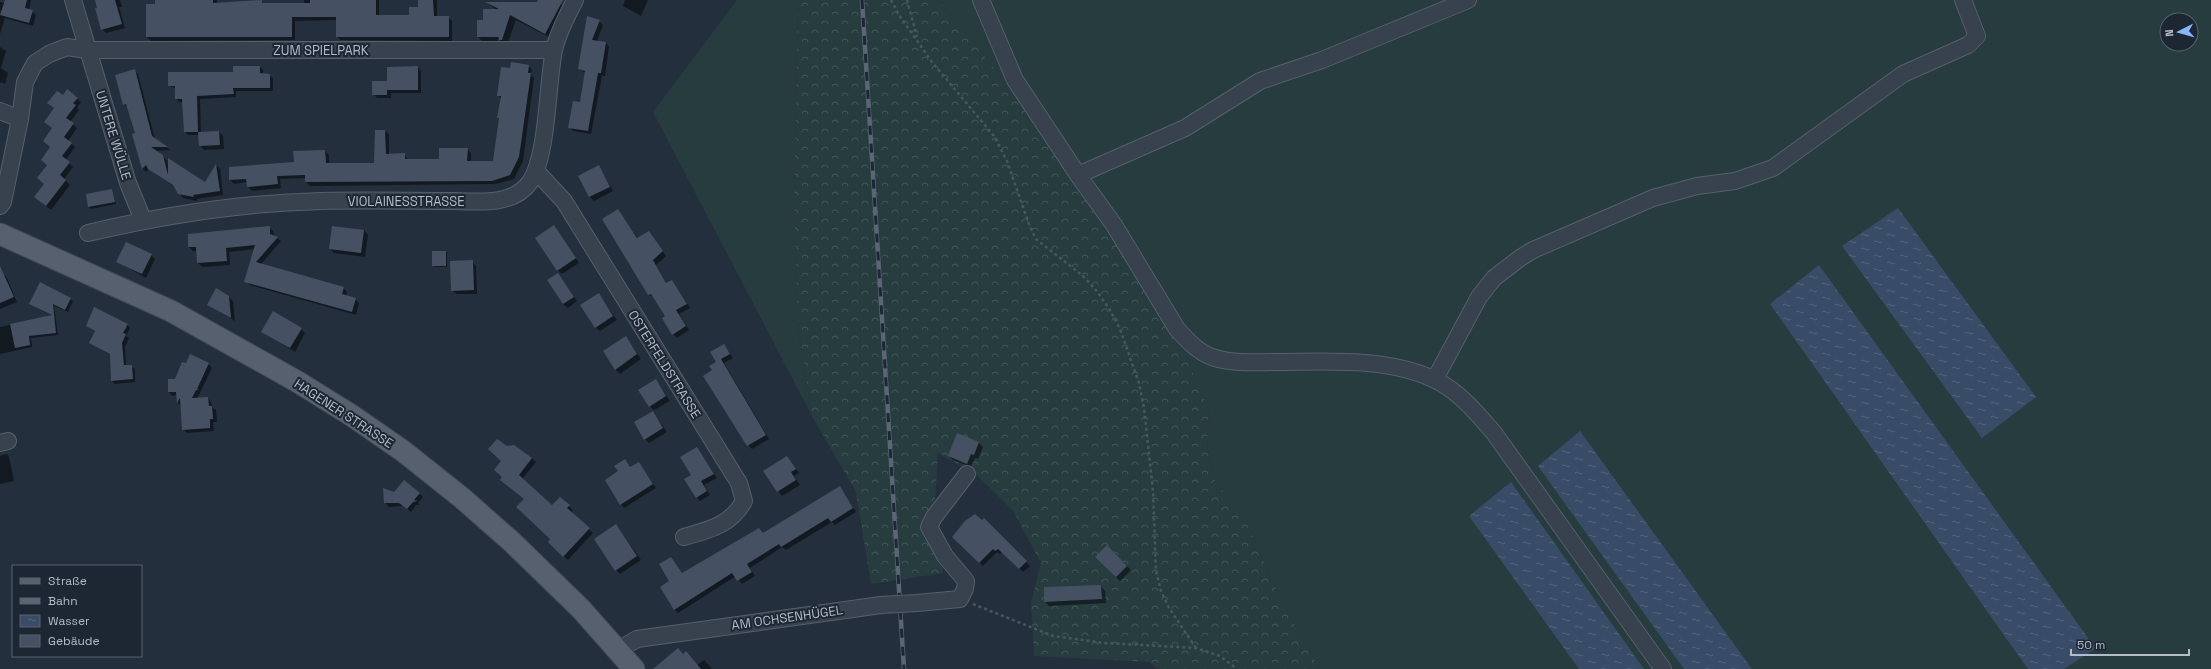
<svg xmlns="http://www.w3.org/2000/svg" width="2211" height="669" viewBox="0 0 2211 669" font-family="'Space Grotesk',sans-serif">
  <defs>
    <pattern id="forest-crowns" width="20" height="18" patternUnits="userSpaceOnUse"><rect width="20" height="18" fill="#263c3f"/><path d="M2 6a3 3 0 1 1 6 0M12 15a3 3 0 1 1 6 0" fill="none" stroke="#435659"/></pattern>
    <pattern id="water-ripples" width="26" height="14" patternUnits="userSpaceOnUse"><rect width="26" height="14" fill="#394c67"/><path d="M2 4q2-2 4 0t4 0M15 11q2-2 4 0t4 0" fill="none" stroke="#53647b"/></pattern>
  </defs>
  <rect width="100%" height="100%" fill="#242f3e"/>
  <path fill="#263c3f" fill-rule="evenodd" d="M737,0H798L794,199L798,327L812,416L653,112Z
    M938,0H2211V669H1320L1282,603L1246,521L1213,478L1207,445L1209,410L1151,290L1083,196L1038,127L992,65ZM2167,20H2191V44H2167Z"/>
  <path fill="url(#forest-crowns)" d="M798,0H938L992,65L1038,127L1083,196L1151,290L1177,338L1209,410L1207,445L1213,478L1246,521L1282,603L1320,669H1157L1150,662L1034,656L1031,603L1041,563L1014,512L975,473L938,453L935,500L943,573L871,584L856,492L812,416L798,327L794,200Z"/>
  <path fill="url(#water-ripples)" d="M1898,208L2036,397L1982,438L1842,246Z
    M1819,265L2096,649H2095L2064,669H2028L1770,304Z
    M1580,431L1752,669H1684L1538,466Z
    M1511,482L1644,669H1579L1469,516Z"/>
  <path fill="#0007" d="M6,0H31L29,10L36,15L33,26L5,18L0,34V2L5,3Z
    M96,0H120L122,7H119L125,28L106,33L102,29Z
    M156,0H217V3L261,1L264,4H304V0H379V16H410L419,8V0H437V17H448L452,21V41L340,40L337,36V20L295,21V40L151,41L147,37Z
    M625,0H648L641,16L623,6Z
    M487,3L561,4L567,9L551,38L516,20L507,45L500,42V21H498V42H483L478,37V21H484L497,10Z
    M599,21L603,25L597,41L606,43L609,47L605,76H602L591,134L573,131L569,127L581,103L586,73L579,69Z
    M0,47L6,51L1,68L8,73L5,84L0,82Z
    M528,66L532,69L531,75L534,78L523,161L514,179L496,184L310,186L306,182V178L280,179L281,188L252,191L248,187V182L234,184L230,180L295,162L325,151L329,155V164H375L385,131L389,134V155L404,154L408,160H440L467,149L471,153V162H494L500,120L498,118L501,99L498,95L511,69Z
    M234,67H260L263,70V74L269,75L273,78V91H236V97L200,99L201,133L219,132L223,136L224,149L204,150L200,145L199,135H188L185,132L183,102H179L176,98V89L169,85L234,73Z
    M417,67L421,71V93H391V98H377L373,94L388,82Z
    M134,70L138,74L155,139L170,150L155,151L167,160L168,166L205,184L217,166L220,169L223,195L197,199V201L183,198L175,187L149,169L146,172L143,169L133,134L137,133L129,108L124,104Z
    M63,96L77,98L81,102L77,108L79,110L70,122L77,128L68,141L75,147L66,160L73,167L64,179L70,185L51,210L35,197L45,184L51,147L55,109L48,103Z
    M599,166L613,191L594,201L590,197Z
    M112,190L116,204L91,209L89,207Z
    M618,211L638,238L649,232L666,256L656,265L667,284L672,281L675,285L690,308L679,314L689,330L677,338L673,334L667,317L654,298L649,294Z
    M554,226L579,263L562,274L557,270Z
    M269,227L273,231L274,236L281,241L261,264L343,288L347,292L346,296L355,299L359,303L356,315L250,285L246,281L255,249L229,252L230,265L202,267L198,263L197,251H193L189,247Z
    M364,230L368,235L365,257L334,253L330,249Z
    M445,252L447,253V267H435L433,265Z
    M151,255L155,259L146,278L117,261Z
    M472,261L476,266L477,294H456L452,290Z
    M3,274L7,278L17,302L0,309V276Z
    M558,274L577,301L568,308L563,304Z
    M599,295L617,320L600,331L595,327Z
    M229,297L233,301L235,321L208,305Z
    M70,299L73,301L68,312L54,306L58,335L31,338L32,347L0,354V327L53,316L30,304Z
    M127,324L130,328L126,336L129,338L125,347L126,366H131L135,369V382L115,384L112,381L111,355L91,343L96,332L87,326Z
    M301,329L305,333L295,352L262,331Z
    M626,337L641,359L620,374L615,369Z
    M724,345L733,358L724,363L769,439L752,449L748,445L717,362Z
    M208,364L212,368L197,399L208,398L211,402L212,407L216,410L217,422H213L214,431L187,433L183,429L181,406L178,403L177,395L172,396L169,392L176,380Z
    M656,380L670,401L654,410L649,406Z
    M653,412L667,432L649,443L645,439Z
    M979,443L983,447L978,459L975,458L971,467L953,460L949,456Z
    M506,447L532,458L536,462L522,479L552,507L560,498L573,510L571,513L593,533L568,560L549,542L552,539L525,499L495,470L502,461Z
    M697,448L717,478L704,485L710,495L700,501L696,497L692,475Z
    M7,454L9,457L14,481L0,484V456Z
    M787,457L799,473L794,476L800,485L782,496L765,471Z
    M625,460L631,468L642,467L656,488L624,508L621,504L619,472Z
    M840,487L856,512L835,525L832,522L786,550L782,547L750,568L755,576L742,584L736,576L678,613L675,610L661,588L671,581V558L682,574L759,529L764,534Z
    M384,489L394,493H419L423,497L418,503L420,505H416L411,512L404,506L389,507L385,503Z
    M984,519L1030,566L1023,572L1002,552L1000,554L997,552L983,566L954,537Z
    M616,525L641,560L620,574L616,570Z
    M1107,547L1131,570L1120,581L1097,557Z
    M1101,586L1105,591L1106,603L1049,606L1045,602Z
    M683,655L697,665L704,660L712,669H667Z"/>
  <path fill="#455162" d="M5,0H27L25,8L33,10L29,23L0,15Z
    M95,0H115L122,24L101,30L95,8H97Z
    M155,0H213V3L262,0V3H310V0H376V15H409V7H418V0H433L434,16H449V37H336V17H292V37H146V4H155Z
    M538,0H563L545,34L510,15L502,40H499V37H477V20H483V9H499L485,2H537Z
    M587,16L600,20L592,40L606,42L601,73H598L588,131L568,128L573,101L580,102L585,71L578,69Z
    M511,62L529,65L528,73H531L519,157L510,175L492,181L305,182V175L277,176L278,184L249,187H247L246,179L229,180V167L294,162L293,151L325,150L326,163H374L375,130H385L386,154L405,153V159H439V148H468L467,161H493L499,118H497L501,96H497L501,67L510,68Z
    M233,66H260V73L270,74V88H233L234,94L197,96L198,132H184L182,99H175V86H168V72H233Z
    M418,66V90H387V95H372V81H387V67Z
    M135,69L152,136L168,147H151L163,155L168,175V158L205,182L216,164L220,191L193,195L194,197L178,194L173,185L148,169L146,165L142,169L132,134L135,133L126,104L123,105L115,75Z
    M67,89L78,98L73,103L76,105L66,118L74,123L64,137L72,143L62,156L70,162L60,175L66,180L46,206L34,197L44,184L37,178L47,165L41,160L50,147L43,141L52,128L44,122L54,108L47,103L57,91L63,95Z
    M219,131L220,145L199,146L198,132Z
    M599,165L610,187L589,197L578,176Z
    M112,189L115,202L88,207L86,194Z
    M618,209L637,238L649,231L663,251L653,260L666,283L672,280L687,304L676,310L686,326L672,335L662,318L665,316L651,294L648,295L602,219Z
    M554,225L576,258L557,271L535,238Z
    M270,226V234L278,237L256,262L344,287L342,294L356,298L352,312L244,282L255,245L226,248L227,261L197,263L196,247H188V234Z
    M332,226L364,230L361,253L329,249Z
    M126,242L152,254L142,274L116,262Z
    M432,251H446V266H432Z
    M473,260L474,290L451,291L450,261Z
    M0,266L14,297L0,303Z
    M558,273L574,297L563,304L547,280Z
    M40,282L71,298L65,310L53,304L56,333L29,336L30,345L15,348L10,324L52,315L29,304Z
    M216,288L229,296L231,318L207,305Z
    M599,293L613,316L595,328L580,305Z
    M94,307L128,324L123,333L126,334L122,343L124,365H132L133,379L111,381L110,354L89,343L95,331L86,326Z
    M273,311L302,328L290,348L261,332Z
    M626,336L637,354L615,370L603,351Z
    M724,344L730,354L721,359L766,435L747,446L703,376L712,370L709,366L716,362L710,352Z
    M190,354L209,363L197,389L199,390H196L192,398L208,397L209,406H212L213,419H210V428L182,430L180,398L177,403L176,392H168V379H175L182,362L186,363Z
    M656,379L666,396L649,407L638,390Z
    M653,411L663,428L644,440L634,422Z
    M957,433L979,442L974,455L971,454L967,464L948,456Z
    M497,439L507,446L514,445L532,458L519,475L552,505L560,497L570,505L567,508L590,528L563,557L548,542L550,539L516,507L524,499L500,480L502,477L494,470L501,461L488,449Z
    M697,447L714,474L701,481L707,491L696,498L684,479L691,475L680,457Z
    M787,456L796,469L791,472L796,480L777,492L763,471Z
    M625,459L630,467L639,462L653,484L620,505L605,480L618,471L614,466Z
    M404,480L420,493L414,500L418,501L413,502L407,509L399,503H384L383,488L394,492Z
    M840,486L853,508L831,522L828,518L781,547L779,544L747,564L752,572L737,581L732,573L674,610L660,587L669,581L659,564L671,557L682,573L759,528L763,533Z
    M975,514L982,520L984,518L1027,561L1019,569L998,549L995,551L993,549L979,563L952,537L965,521Z
    M616,524L637,556L615,571L594,539Z
    M1107,545L1127,566L1116,577L1095,557Z
    M1101,585L1102,599L1044,602V587Z
    M678,648L683,654L686,651L701,669H653Z"/>
  <g fill="none" stroke-linecap="round" stroke-linejoin="round">
    <g stroke="#565f6c" stroke-width="18">
      <path id="minor" d="M73,0L128,183L143,220
        M981,0L1015,80L1078,175L1114,225L1177,329C1187,340 1198,352 1212,357C1232,364 1254,362 1275,362C1326,362 1386,357 1433,379C1458,390 1477,413 1494,433L1663,669
        M0,111L20,119
        M536,171L564,201L739,483L744,501C731,525 709,530 684,537
        M1078,175L1185,128L1260,81L1322,60L1468,0
        M0,206L3,202L20,119L25,82L35,63L49,54L67,47L87,50H554
        M88,233C164,215 243,203 321,201C366,200 411,201 456,201C481,202 514,205 530,182C548,155 547,85 554,50C558,32 567,16 575,0
        M1435,379L1479,297L1494,278L1520,258L1533,250L1653,198L1697,186L1735,181L1773,168L1903,74L1968,45L1977,36L1963,0
        M0,443L8,441
        M917,603L960,599L965,589L966,581L945,556L929,527L934,517L967,474
        M618,650L637,639L881,605"/>
    </g>
    <g stroke="#414a57" stroke-width="23">
      <path id="major" d="M0,234L171,311L298,382L351,415L403,451L462,498L512,542L581,609L634,669"/>
    </g>
    <path stroke="#44595c" stroke-width="2.5" stroke-dasharray="3 3" stroke-linecap="butt" d="M891,0L899,15L932,62L994,136L1007,161L1030,227L1036,239L1083,276L1096,290L1110,310L1120,329L1139,383L1144,408L1153,491L1156,571L1161,591L1169,608L1196,648
      M907,0L917,37
      M973,604L1053,636L1105,643L1196,648L1220,656L1237,669"/>
    <use href="#minor" stroke="#38414e" stroke-width="16"/>
    <use href="#major" stroke="#56606e" stroke-width="21"/>
    <g stroke="#5a6575" stroke-width="4.5">
      <path id="rail" d="M862,0L904,669"/>
    </g>
    <use href="#rail" stroke="#1d2633" stroke-width="3" stroke-dasharray="9" stroke-linecap="butt"/>
    <g stroke="#565f6c" stroke-width="18" stroke-linecap="butt">
      <path id="minor-bridge" d="M881,605L917,603"/>
    </g>
    <use href="#minor-bridge" stroke="#38414e" stroke-width="16"/>
  </g>
  <g text-anchor="middle" stroke-width="4" stroke-linejoin="round" paint-order="stroke">
    <g font-size="13" fill="#b4bcc9" stroke="#1d2633">
      <text x="321" y="55">ZUM SPIELPARK</text>
      <text transform="translate(114 135) rotate(73)" y="5">UNTERE WÜLLE</text>
      <text x="406" y="206">VIOLAINESSTRASSE</text>
      <text transform="translate(665 364) rotate(58)" y="5">OSTERFELDSTRASSE</text>
      <text transform="translate(344 413) rotate(33)" y="5">HAGENER STRASSE</text>
      <text transform="translate(787 617) rotate(-8)" y="5">AM OCHSENHÜGEL</text>
    </g>
  </g>
  <rect x="12" y="565" width="130" height="92" fill="#1d2633" stroke="#59626f"/>
  <rect x="20" y="578" width="20" height="6" fill="#56606e" stroke="#59626f"/>
  <text x="48" y="585" font-size="12" fill="#b4bcc9">Straße</text>
  <rect x="20" y="598" width="20" height="6" fill="#5a6575" stroke="#59626f"/>
  <text x="48" y="605" font-size="12" fill="#b4bcc9">Bahn</text>
  <rect x="20" y="615" width="20" height="12" fill="url(#water-ripples)" stroke="#59626f"/>
  <text x="48" y="625" font-size="12" fill="#b4bcc9">Wasser</text>
  <rect x="20" y="635" width="20" height="12" fill="#455162" stroke="#59626f"/>
  <text x="48" y="645" font-size="12" fill="#b4bcc9">Gebäude</text>
  <g transform="translate(2179 32) rotate(264)"><circle r="19" fill="#1d2633" stroke="#59626f"/>
  <path d="M0-3L7 15L0 10L-7 15Z" fill="#8ab4f8"/>
  <text y="-6" font-size="11" font-weight="bold" text-anchor="middle" fill="#b4bcc9">N</text>
  </g>
  <path d="M2071 649v6h118v-6" fill="none" stroke="#b4bcc9" stroke-width="2"/>
  <text x="2077" y="649" font-size="12" fill="#b4bcc9" stroke="#1d2633" stroke-width="3" paint-order="stroke">50 m</text>
</svg>
